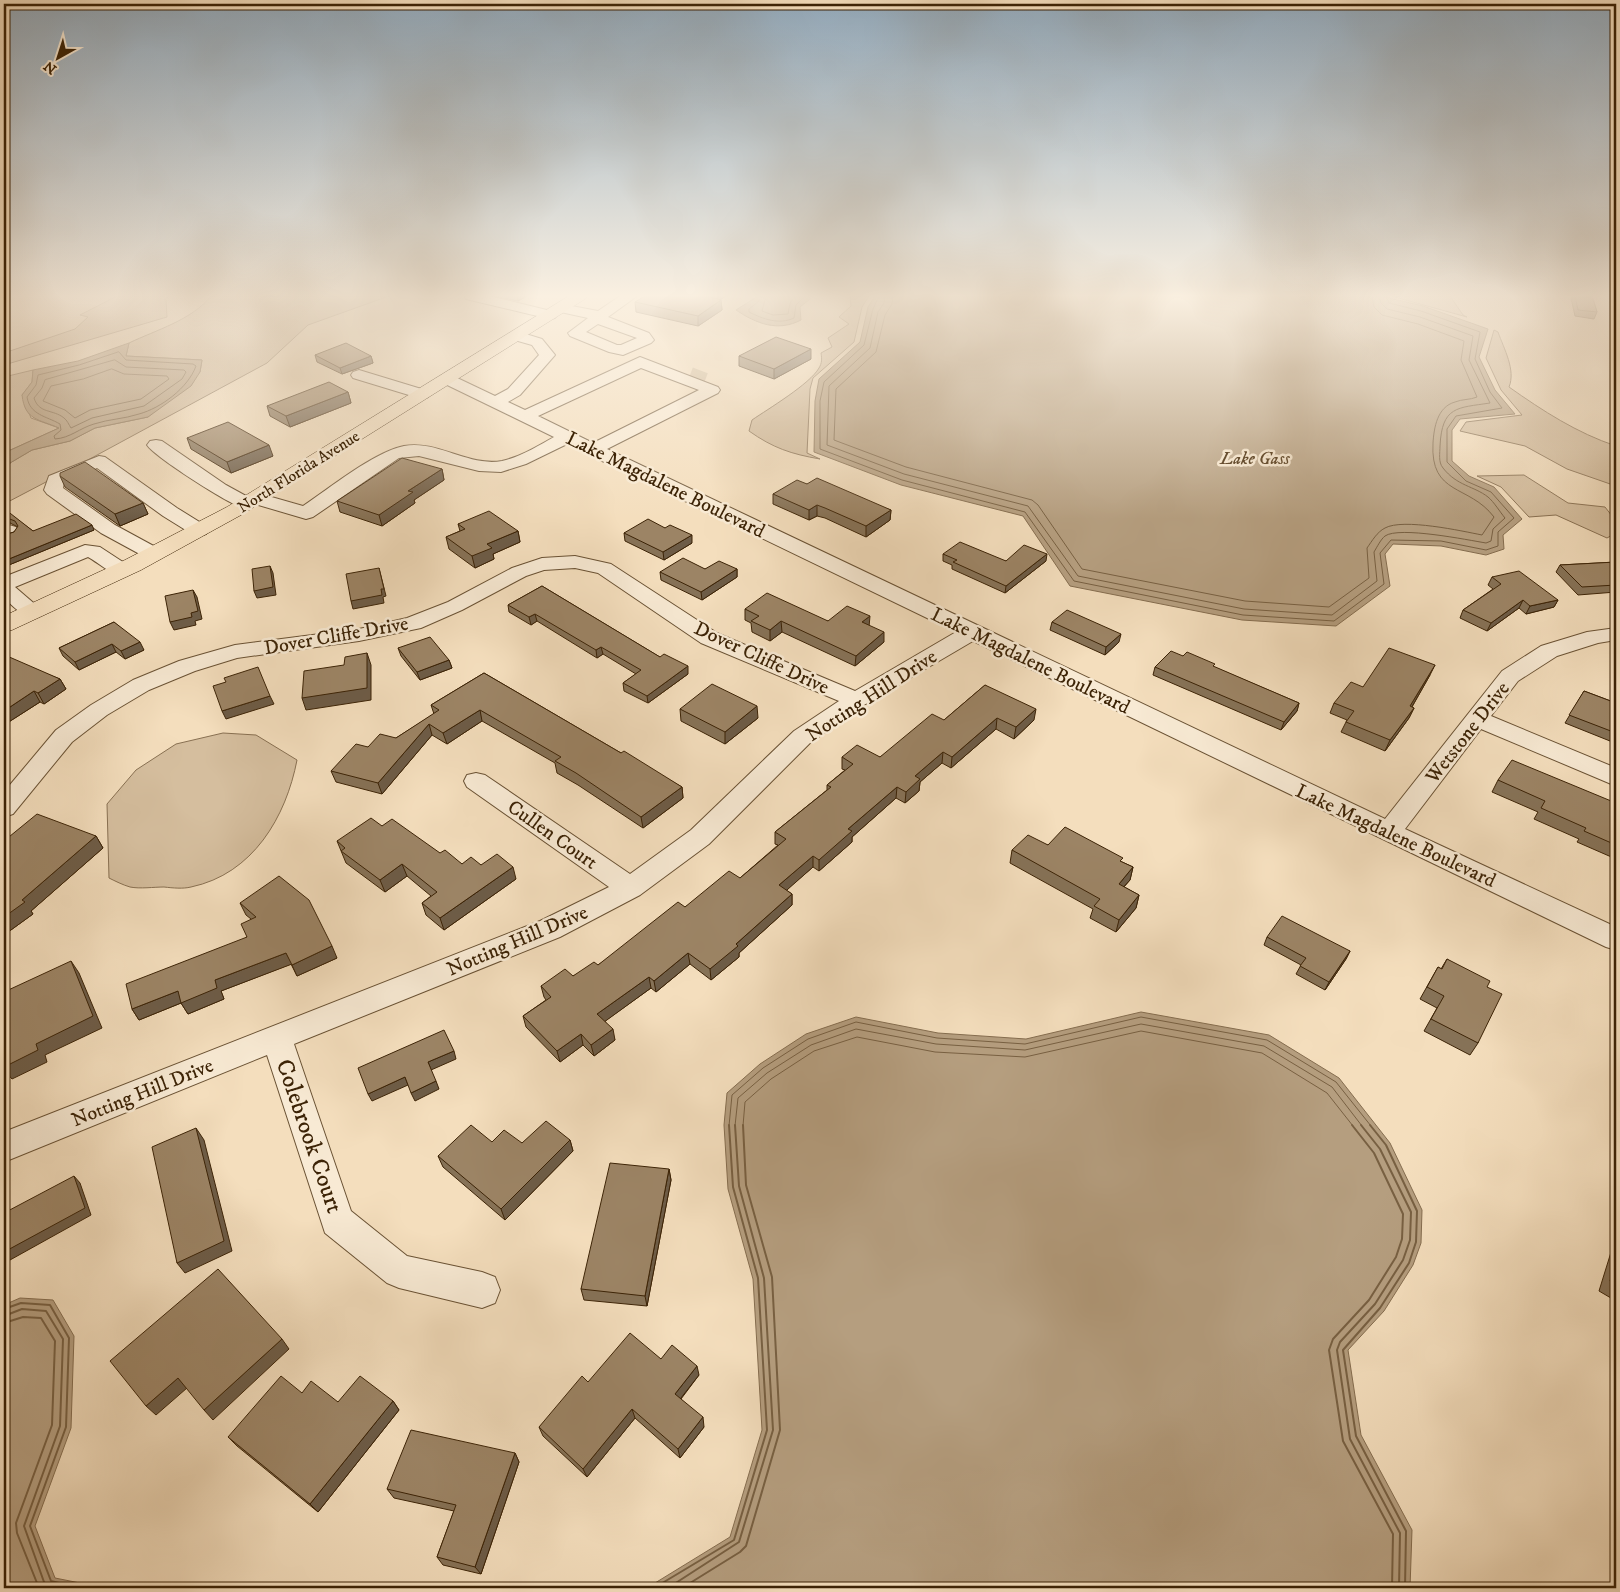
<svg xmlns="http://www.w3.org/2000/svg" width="1620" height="1592" viewBox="0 0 1620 1592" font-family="'IM FELL DW Pica',serif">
  <rect width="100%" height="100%" fill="#f4debd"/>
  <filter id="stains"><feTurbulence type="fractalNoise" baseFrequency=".004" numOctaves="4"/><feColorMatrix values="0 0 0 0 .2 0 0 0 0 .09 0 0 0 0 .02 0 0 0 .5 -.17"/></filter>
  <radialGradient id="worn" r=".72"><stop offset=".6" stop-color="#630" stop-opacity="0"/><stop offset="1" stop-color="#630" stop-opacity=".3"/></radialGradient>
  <path fill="#d5be9e" stroke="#887052" d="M117,296H169L166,298L167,317L4,365V353L75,329L88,317L80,315Z
    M211,296H389L308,325L267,363L86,461L4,504V474L10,463L32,450L70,441L95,428L148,417L200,372L202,360L126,356L129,343C156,330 192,320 211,296Z
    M850,296H869L862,307L854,342L813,378L810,389L807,453L820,459C791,454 773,448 749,431L752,420C768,409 810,384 819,368C822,363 822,359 821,353L832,347L828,338L849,324L839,317L851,306Z
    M1391,296H1450L1463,315L1467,317Z
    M1494,330L1498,332C1504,349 1516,370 1509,387C1543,411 1577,433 1616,446V486L1567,469L1525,446L1460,431L1466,422L1522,415L1501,390L1486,358Z
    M33,370L32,382L22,395L31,418L59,428L4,453V377Z
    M1524,475L1568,503L1605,507L1616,521V533L1607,538L1556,515L1529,517L1501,487L1477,476Z
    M223,733L256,735L297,760C286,817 253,874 191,887C183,889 173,888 164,887C154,887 140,889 130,887C123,885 115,881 109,878L107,804L136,770L176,744Z"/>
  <path fill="#b59e7f" stroke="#856d4f" d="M758,296H809L810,299L800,307L801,320C778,332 757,324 736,310Z
    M875,296H1381L1423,306L1488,329L1479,357L1495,390L1515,414L1460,419L1452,430V461L1469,476L1494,487L1522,519L1503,535L1504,549L1486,555L1441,546L1393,544L1385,554L1390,586L1336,626L1242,620L1070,586L1023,516L901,485L814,452L815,401L819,379L860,342L868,307Z
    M129,343L126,356L202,360L200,372L191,386L148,417L95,428L70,441L32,450L10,463L4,474V453L59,428C39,419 25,421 22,395L32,382L33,370L78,361Z
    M1141,1012L1269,1035L1339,1078L1390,1143L1422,1210L1421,1243L1413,1265L1384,1311L1348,1350L1361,1435L1412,1530L1410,1588H634L655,1583L730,1537L762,1430L753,1279L728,1189L724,1125L727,1093L760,1064L806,1034L856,1017L938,1033L1026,1039Z
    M20,1298L53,1300L74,1336L71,1428L35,1526L55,1578L105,1588H4V1305Z"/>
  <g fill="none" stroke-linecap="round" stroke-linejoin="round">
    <path stroke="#786042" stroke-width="1" d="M760,296L759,301L749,309V312C763,319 779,325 794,318L796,305L805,296
      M766,296L762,311L773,315L788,314L790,303L795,296
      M879,296L873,309L864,345L824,382L820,401V449L902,480L1025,512L1074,581L1243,615L1334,621L1384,584L1380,553L1391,540L1441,541L1486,550L1498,546V532L1514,518L1491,492L1466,481L1447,462V429L1456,416L1502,408L1490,392L1475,359L1480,332L1421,311L1389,303L1386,296
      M885,296L884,303L878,312L870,348L829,386L827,445L904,474L1028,506L1078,576L1244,609L1332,615L1377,581L1374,552C1377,547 1381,539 1385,536C1399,526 1468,540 1486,543L1491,541L1493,529L1505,518C1500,512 1494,502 1488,497C1474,486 1457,486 1443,468C1438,462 1440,453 1440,446C1442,406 1457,408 1490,403L1469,360L1473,336L1420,317L1387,309L1381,303L1379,296
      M893,296L892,304L885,315L876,352L836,389L834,440L906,467L1032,500L1038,505L1082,569L1245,601L1329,607L1369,578L1367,548C1372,541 1377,532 1385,528C1403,518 1462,531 1482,535L1494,517C1469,484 1430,496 1433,443C1434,428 1437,407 1455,402C1462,399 1470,400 1477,397L1461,360L1464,341L1418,324L1382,315L1374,307L1372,296
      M119,352L126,360L193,364L196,366C188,388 161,408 139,414C124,419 109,419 94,424C80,428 70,438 55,439L54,436L61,430L60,424C46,416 30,415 27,397L36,385L38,375L79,365Z
      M115,360L126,367L184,370L186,372L182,379L144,406L92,418L71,428C69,425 67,420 64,418C53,409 39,414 34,398L42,388L45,380Z
      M112,369L124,374L167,376L169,379L141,399L90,410L75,418L65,410L43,401L51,386L83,379Z
      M729,1126L732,1095L763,1068L808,1039L856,1022L937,1038L1025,1044L1141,1017L1267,1040L1336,1082L1371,1126
      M735,1126L738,1098L767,1073L811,1045L856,1029L936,1044L1025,1050L1141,1024L1264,1046L1332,1087L1362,1126
      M743,1126L745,1102L771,1079L814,1051L857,1037L935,1052L1025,1057L1141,1031L1262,1053L1327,1093L1353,1126"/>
    <path stroke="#786042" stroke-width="2" d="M1352,1125L1374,1153L1403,1214L1402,1239L1396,1257L1369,1300L1333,1339L1329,1350L1343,1441L1393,1534L1392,1588
      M1361,1125L1380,1149L1411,1212L1410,1240L1403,1260L1375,1304L1340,1342L1337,1350L1350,1439L1400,1533L1399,1588
      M1370,1125L1386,1145L1417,1211L1416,1242L1409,1263L1380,1308L1343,1350L1356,1436L1406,1531L1405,1588
      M4,1309L21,1303L50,1305L69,1338L66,1427L30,1526L51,1581L79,1588
      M4,1316L22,1309L46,1311L63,1339L60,1426L24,1526L44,1582L50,1588
      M4,1323L23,1317L41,1318L55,1341L52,1425L16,1523L17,1533L39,1588
      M654,1588L734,1540L767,1430L758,1278L733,1187L729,1125
      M668,1588L739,1542L773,1430L764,1278L739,1186L735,1125
      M682,1588L740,1552L746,1546L780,1430L772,1277L746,1185L743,1125"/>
    <path stroke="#cfb998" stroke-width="16" stroke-dasharray="16 8" stroke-linecap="butt" d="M690,375L706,381"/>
    <g stroke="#6a5234" stroke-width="2">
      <path id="minor" d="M464,296H489L555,312L557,315L555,318L550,319L466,299Z
        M620,296H637L608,317L649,333L654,340L651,343L623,355L609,352L570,336L568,333L588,318L556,311L554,308L556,305L561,304L598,311ZM598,324L637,338L621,345H617L586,332Z
        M516,331L542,339L555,355L520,395L508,402L525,410L640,357L718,387L720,390L718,393L607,449L1385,819L1502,671L1541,646L1587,632L1616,628V640L1598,643L1557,656L1518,681L1491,716L1616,768V786L1481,729L1405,829L1616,927V950L1606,947L973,641L864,705L810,743L709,844L640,895L560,937L294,1044L351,1211L407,1256L482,1272L495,1277L500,1290L495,1303L482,1308L399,1288L387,1283L325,1233L267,1055L4,1162V1132L540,921L609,887L467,787L464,781L467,775L476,773L485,775L630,874L691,830L794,731L839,701L701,643L598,573L575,568L544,570L526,576L462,610L421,628L359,641L237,658L195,671L149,690L107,715L72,742L13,814L4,817V792L56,730L91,705L133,680L179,661L235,645L359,629L407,618L448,602L512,568L542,558L575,556L611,564L717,633L855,691L956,632L567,444L526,464L501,472L479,471L419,456L399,458L313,517L306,519L255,504L253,507C248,508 246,509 241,507C227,503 155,457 147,445L150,441L156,440L162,441L226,485L246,496L254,492L303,506C330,488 374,452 404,446C438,440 468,467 502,461C520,457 538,446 554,437L441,382L439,379L441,376H453L495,396L508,389L539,355L532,345L511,339L508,336L511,333ZM641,368L699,390L593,443L538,416Z
        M359,370L428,391L430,394L428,397L422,399L353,378L351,375L353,372Z
        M99,456L105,457L177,508L206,526L209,530L206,534L199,536L192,534L163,516L97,468L64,483L63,488L115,525L161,550L164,554L161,558L154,560L147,558L101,533L47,494L44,490L49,476Z
        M9,525L16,527L19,531L16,535L4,539V527Z
        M85,545L100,547L129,566L132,570L129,574C113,578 101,564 88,557L15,587L44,612L40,616C25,620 15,608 4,598V577Z"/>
    </g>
    <g stroke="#3c2306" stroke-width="1">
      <path id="major" d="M569,296H588L585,299L241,515L141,570L12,630L4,632V616L125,560L227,507Z"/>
    </g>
    <use href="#minor" fill="#f8ead4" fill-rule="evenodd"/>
    <use href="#major" fill="#f4debd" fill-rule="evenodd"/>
  </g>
  <path fill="#867257" stroke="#3c2306" d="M493,296H527L518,301Z
    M1572,296H1592L1597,312L1594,319L1575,316L1571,298Z
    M721,300L722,310L698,326L636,312L635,302Z
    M315,355L371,356L373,363L342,374L317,362Z
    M739,356L811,359L774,379L739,366Z
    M348,392L351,403L290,427L270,416L267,406Z
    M187,438L273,456L231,473L191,449Z
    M442,469L444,480L414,500L415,503L382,526L340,512L337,501Z
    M60,476L143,503L148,514L120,526L65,487Z
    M807,484L891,510L890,520L866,537L825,518L817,516L809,520L773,504V494Z
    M4,510L33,531L94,530L4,567V535L14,532L18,527L10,523L4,525Z
    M458,524L518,531L520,542L493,554L494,559L475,568L449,549L446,537L460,531Z
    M665,528L692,543L664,560L625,541L624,533Z
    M943,554L1006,561H1046L1005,593L952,569V565L943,561Z
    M1616,562V592L1578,595L1556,572L1560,565Z
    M705,569H737V577L702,600L661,580L660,572Z
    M1492,577L1558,600L1554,607L1526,614L1519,608L1487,631L1460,618L1463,610L1493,589L1488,585Z
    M542,586L688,674L648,703L624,691L623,683L636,674L603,654L597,658L537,621L531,625L509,612L508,605Z
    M745,609L828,621L869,625L884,642L855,666L782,632L770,641L752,632L751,623L745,620Z
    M114,622L144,650L125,659L116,652L79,670L63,656L59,648Z
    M1052,622L1119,642L1105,655L1050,630Z
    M398,648L449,660L452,668L420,680L401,656Z
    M1183,656L1214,667L1299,703L1297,711L1281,730L1153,675L1155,667Z
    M4,658L60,679L66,689L44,704L40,702L4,725Z
    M484,673L621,753L682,787L683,798L643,828L578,785L557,773L555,763L482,721L447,744L432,735L382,794L336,782L331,771L368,747L396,738L434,714L431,705Z
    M1430,675L1412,707L1414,708L1409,718L1385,751L1341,732L1347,720L1330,713L1334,703L1363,687Z
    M985,685L1034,720L1014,739L996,729L951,768L942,763L920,782L919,791L905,803L896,798L852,837V842L819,871L813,867L786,890L792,894V905L739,953V957L711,980L690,964L656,992L651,988L605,1021L615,1040L594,1056L583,1045L560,1062L526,1027L523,1016L546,1000L544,997L541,986L573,976L598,965L685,907L740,878L778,845L775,844V832L827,790V785L845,770L842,769V757H880L944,720Z
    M1584,691L1616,703V741L1615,743L1565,723Z
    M680,709L758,718L725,744L681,721Z
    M1498,780L1616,803V859L1577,842L1579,839L1534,819L1538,812L1492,792Z
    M382,826L462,864L481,865L516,879L444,930L426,915L422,903L431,896L407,876L385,892L346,863L337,841Z
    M96,836L103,848L31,911L33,914L4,935L7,847L4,843V841Z
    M1048,845L1122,862L1133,867L1130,880L1124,887L1139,895L1136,908L1116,932L1090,918L1093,909L1010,863L1012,850Z
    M240,903L337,958L297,976L291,964L221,991L224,999L188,1014L181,1003L139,1020L132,1009L247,937L251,919L246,915Z
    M1267,937L1350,951L1346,959L1325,990L1296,974L1301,965L1264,945Z
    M1447,959L1487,987L1478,1043L1470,1055L1424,1031L1437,1008L1420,999L1438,967L1441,969Z
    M570,1140L573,1151L505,1220L443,1167L438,1156L492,1142L522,1143Z
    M669,1169L671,1180L647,1306L584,1300L581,1289Z
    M1616,1245V1301L1599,1291L1612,1249Z
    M661,1359L699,1375L681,1399L704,1427L680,1458L635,1418L587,1477L543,1436L539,1427L588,1382Z
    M302,1393L338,1402L393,1401L399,1410L318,1512L237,1446L228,1437Z
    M515,1453L519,1462L481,1574L443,1565L437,1557L454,1511L394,1498L387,1489Z"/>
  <path fill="#6d5c47" stroke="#3c2306" d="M517,296H527L518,301Z
    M711,296H726L710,307V297Z
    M721,300L722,310L698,326V316Z
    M811,349V359L774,379V369Z
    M371,356L373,363L342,374L340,368Z
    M348,392L351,403L290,427L286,416Z
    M269,445L273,456L231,473L227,462Z
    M442,469L444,480L414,500L415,503L382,526L379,515L408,491Z
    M143,503L148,514L120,526L115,514Z
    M817,505V516L809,520V510Z
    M891,510L890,520L866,537V526Z
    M7,518L10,523L4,525V520Z
    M92,525L94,530L4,567V561Z
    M518,531L520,542L493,554L494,559L475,568L472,556L487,544Z
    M692,535V543L664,560L663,552Z
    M1047,554L1046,561L1005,593L1006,586Z
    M270,566L273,573L276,595L257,598L254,591Z
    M379,568L386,596L383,597L384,603L353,609L351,601L381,589Z
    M737,569V577L702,600L701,592Z
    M193,590L197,597L202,619L195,621L196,625L174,630L170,622L191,613Z
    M1523,600L1519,608L1487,631L1491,623Z
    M1558,600L1554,607L1526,614L1530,606Z
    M535,614L537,621L531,625L529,617Z
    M870,616L869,627L862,622Z
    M781,621L782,632L770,641V630Z
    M884,632V642L855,666L856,656Z
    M1121,634L1119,642L1105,655L1106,647Z
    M140,642L144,650L125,659L121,651Z
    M112,644L116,652L79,670L75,662Z
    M601,647L603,654L597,658L596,650Z
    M367,653L371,665V700L306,710L302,698Z
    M449,660L452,668L420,680L417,672Z
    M1435,665L1430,675L1406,717L1410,706Z
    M688,666V674L648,703L647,696Z
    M60,679L66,689L44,704L38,693Z
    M34,691L40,702L4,725V711Z
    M270,696L274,704L226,719L222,711Z
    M1299,703L1297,711L1281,730L1284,722Z
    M757,706L758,718L725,744V732Z
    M1414,708L1409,718L1385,751L1390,740Z
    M1036,709L1034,720L1014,739L1016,727Z
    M480,710L482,721L447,744L443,733Z
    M997,718L996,729L951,768L952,757Z
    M429,724L432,735L382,794L378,783Z
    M943,752L942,763L920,782L919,791L905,803L906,792L915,776Z
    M682,787L683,798L643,828L641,817Z
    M897,787L896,798L852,837V842L819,871V860L848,829Z
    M96,836L103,848L31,911L33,914L4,935V917L22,900Z
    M813,856V867L779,897V885Z
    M402,864L407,876L385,892L380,880Z
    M513,867L516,879L444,930L440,918Z
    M1133,867L1130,880L1115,896L1119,884Z
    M792,894V905L739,953V957L711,980L710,969L736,944Z
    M1139,895L1136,908L1116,932L1119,920Z
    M332,946L337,958L297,976L292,965Z
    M1350,951L1346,959L1325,990L1329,982Z
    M286,953L292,964L221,991L224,999L188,1014L181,1003L139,1020L132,1009L178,991L215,980Z
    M688,953L690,964L656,992L654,981Z
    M71,961L79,973L102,1028L45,1055L47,1062L12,1079L4,1070V1067L36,1044Z
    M649,977L651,988L600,1025L597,1014Z
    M613,1029L615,1040L594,1056L591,1045Z
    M581,1034L583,1045L560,1062L557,1051Z
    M454,1051L456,1059L431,1070L428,1062Z
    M405,1077L408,1085L372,1101L368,1094Z
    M436,1081L439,1089L415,1101L411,1093Z
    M196,1128L204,1140L232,1251L185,1273L177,1263Z
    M570,1140L573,1151L505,1220L501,1209Z
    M669,1169L671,1180L647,1306L645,1296Z
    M74,1176L80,1183L91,1215L10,1260L4,1254V1252Z
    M282,1339L289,1349L213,1420L204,1410Z
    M697,1366L699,1375L677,1403L675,1394Z
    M178,1378L187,1388L156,1415L146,1406Z
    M393,1401L399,1410L318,1512L310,1504Z
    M632,1409L635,1418L587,1477L583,1469Z
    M703,1417L704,1427L680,1458L678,1449Z
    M515,1453L519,1462L481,1574L475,1567Z"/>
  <path fill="#9c8465" stroke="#3c2306" d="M645,296H711L710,297L721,300L698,316L635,302Z
    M1575,296H1592L1597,312L1578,310Z
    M776,337L811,349L774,369L739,356Z
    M346,343L371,356L340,368L315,355Z
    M329,382L348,392L286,416L267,406Z
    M228,422L269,445L227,462L187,438Z
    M402,458L442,469L408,491L413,492L379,515L337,501Z
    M85,462L143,503L115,514L60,476V473Z
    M817,478L891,510L866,526L825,508L817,505L809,510L773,494L797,480L807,484Z
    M4,510H6L33,531L76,514L92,525L4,561V535L14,532L18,526L15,521L7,518L4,520Z
    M489,511L518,531L487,544L492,548L472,556L446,537L465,529L458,524Z
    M648,519L665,528L670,525L692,535L663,552L624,533Z
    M960,542L1006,561L1024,545L1047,554L1006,586L953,562L957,560L943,554Z
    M683,558L705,569L719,561L737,569L701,592L660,572Z
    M1616,562V585L1582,587L1560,565Z
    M270,566L273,587L254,591L252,569Z
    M379,568L384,589H381L382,595L351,601L346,574Z
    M1519,571L1558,600L1530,606L1523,600L1491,623L1463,610L1501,584L1492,577Z
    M542,586L660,657L664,654L688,666L647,696L623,683L641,670L601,647L596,650L535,614L529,617L508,605Z
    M193,590L198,611L191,613L192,617L170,622L165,596Z
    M767,593L828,621L847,606L870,616L862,622L884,632L856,656L781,621L770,630L751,621L759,616L745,609Z
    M1067,610L1121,634L1106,647L1052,622Z
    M114,622L140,642L121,651L112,644L75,662L59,648Z
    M430,637L449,660L417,672L398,648Z
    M1389,648L1435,665L1410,706L1414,708L1390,740L1346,722L1354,711L1334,703L1351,682L1363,687Z
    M1171,651L1183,656L1187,652L1215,664L1213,666L1299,703L1284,722L1155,667Z
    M367,653V688L302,698L304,671L344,665L345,657Z
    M7,656L60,679L38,693L34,691L4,711V658Z
    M258,667L270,696L222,711L213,686L226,682L224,678Z
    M484,673L621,753L624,751L682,787L641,817L576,773L555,761L561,757L480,710L443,733L429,724L378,783L331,771L356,744L368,747L380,734L396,738L439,710L431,705Z
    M712,684L757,706L725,732L680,709Z
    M985,685L1036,709L1016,727L997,718L952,757L943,752L915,776L920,779L906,792L897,787L848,829L852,831L819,860L813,856L779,885L792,894L736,944L738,946L710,969L688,953L654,981L649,977L597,1014L613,1029L591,1045L581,1034L557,1051L523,1016L551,997L541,986L565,969L573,976L594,962L598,965L678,902L685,907L729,871L740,878L786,839L775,832L831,787L827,785L853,764L842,757L857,745L880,757L932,714L944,720Z
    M1584,691L1616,703V733L1569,715Z
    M1512,760L1616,803V845L1584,831L1586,828L1541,808L1545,801L1498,780Z
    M37,814L96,836L22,900L25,902L4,917V850L10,844L4,842V841Z
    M371,818L382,826L392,819L440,853L445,850L462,864L471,857L481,865L497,854L513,867L440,918L422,903L437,892L402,864L380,880L341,851L345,848L337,841Z
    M1065,827L1123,858L1120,861L1133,867L1119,884L1139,895L1119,920L1094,906L1100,899L1012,850L1028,835L1048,845Z
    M279,876L309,900L332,946L292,965L286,953L215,980L217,988L181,1003L178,991L132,1009L126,984L247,937L241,924L256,917L240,903Z
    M1282,916L1350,951L1329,982L1300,966L1306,958L1267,937Z
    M1447,959L1490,981L1487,987L1502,994L1478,1043L1431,1019L1444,996L1427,987L1438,967L1442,969Z
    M71,961L93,1016L36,1044L38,1050L4,1067V992Z
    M444,1030L454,1051L428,1062L436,1081L411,1093L405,1077L368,1094L358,1068Z
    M546,1121L570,1140L501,1209L438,1156L471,1125L492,1142L504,1130L522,1143Z
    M196,1128L224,1241L177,1263L152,1147Z
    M610,1163L669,1169L645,1296L581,1289Z
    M74,1176L85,1208L4,1252V1213Z
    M1616,1261V1284L1610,1281Z
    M218,1269L282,1339L204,1410L178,1378L146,1406L110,1361Z
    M630,1333L661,1359L672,1345L697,1366L675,1394L703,1417L678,1449L632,1409L583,1469L539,1427L582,1376L588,1382Z
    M281,1376L302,1393L311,1381L338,1402L360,1376L393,1401L310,1504L228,1437Z
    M411,1430L515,1453L475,1567L437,1557L456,1505L387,1489Z"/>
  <linearGradient id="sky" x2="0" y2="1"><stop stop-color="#93abbe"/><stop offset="0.57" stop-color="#faf0e1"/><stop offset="1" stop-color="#faf0e1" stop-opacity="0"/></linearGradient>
  <rect width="1620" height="519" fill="url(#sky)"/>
  <g text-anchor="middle" stroke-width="5" stroke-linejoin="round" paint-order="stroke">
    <g font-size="16" fill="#3c2306" stroke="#f8ead4">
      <text transform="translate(298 471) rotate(-32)" y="6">North Florida Avenue</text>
    </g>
    <g font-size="18" font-style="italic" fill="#664e30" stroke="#f8ead4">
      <text x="1255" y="464">Lake Gass</text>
    </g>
    <g font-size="20" fill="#3c2306" stroke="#f8ead4">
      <text transform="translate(666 484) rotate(26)" y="7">Lake Magdalene Boulevard</text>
      <text transform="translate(336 635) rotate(-10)" y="7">Dover Cliffe Drive</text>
      <text transform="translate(762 657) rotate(25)" y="7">Dover Cliffe Drive</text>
      <text transform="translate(1031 660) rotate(26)" y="7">Lake Magdalene Boulevard</text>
      <text transform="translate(871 695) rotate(-33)" y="7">Notting Hill Drive</text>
      <text transform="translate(1467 732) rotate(-52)" y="7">Wetstone Drive</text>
      <text transform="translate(553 834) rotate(35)" y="7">Cullen Court</text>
      <text transform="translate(1396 835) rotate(25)" y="7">Lake Magdalene Boulevard</text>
      <text transform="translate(517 940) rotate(-23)" y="7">Notting Hill Drive</text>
      <text transform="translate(142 1092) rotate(-22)" y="7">Notting Hill Drive</text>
    </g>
    <g font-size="24" fill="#3c2306" stroke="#f8ead4">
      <text transform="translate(310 1136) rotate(71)" y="8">Colebrook Court</text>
    </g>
  </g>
  <rect width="1620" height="1592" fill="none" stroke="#f4debd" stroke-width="20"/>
  <rect x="5" y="5" width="1610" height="1582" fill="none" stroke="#3c2306" stroke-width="2.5"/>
  <rect x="10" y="10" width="1600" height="1572" fill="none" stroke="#3c2306"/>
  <g transform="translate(58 58) rotate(219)" stroke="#f8ead4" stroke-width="4" paint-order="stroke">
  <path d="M0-4L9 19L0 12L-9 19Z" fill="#3c2306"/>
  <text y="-8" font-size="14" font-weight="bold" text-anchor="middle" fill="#3c2306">N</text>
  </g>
  <rect width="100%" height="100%" filter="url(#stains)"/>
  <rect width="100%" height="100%" fill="url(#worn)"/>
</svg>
